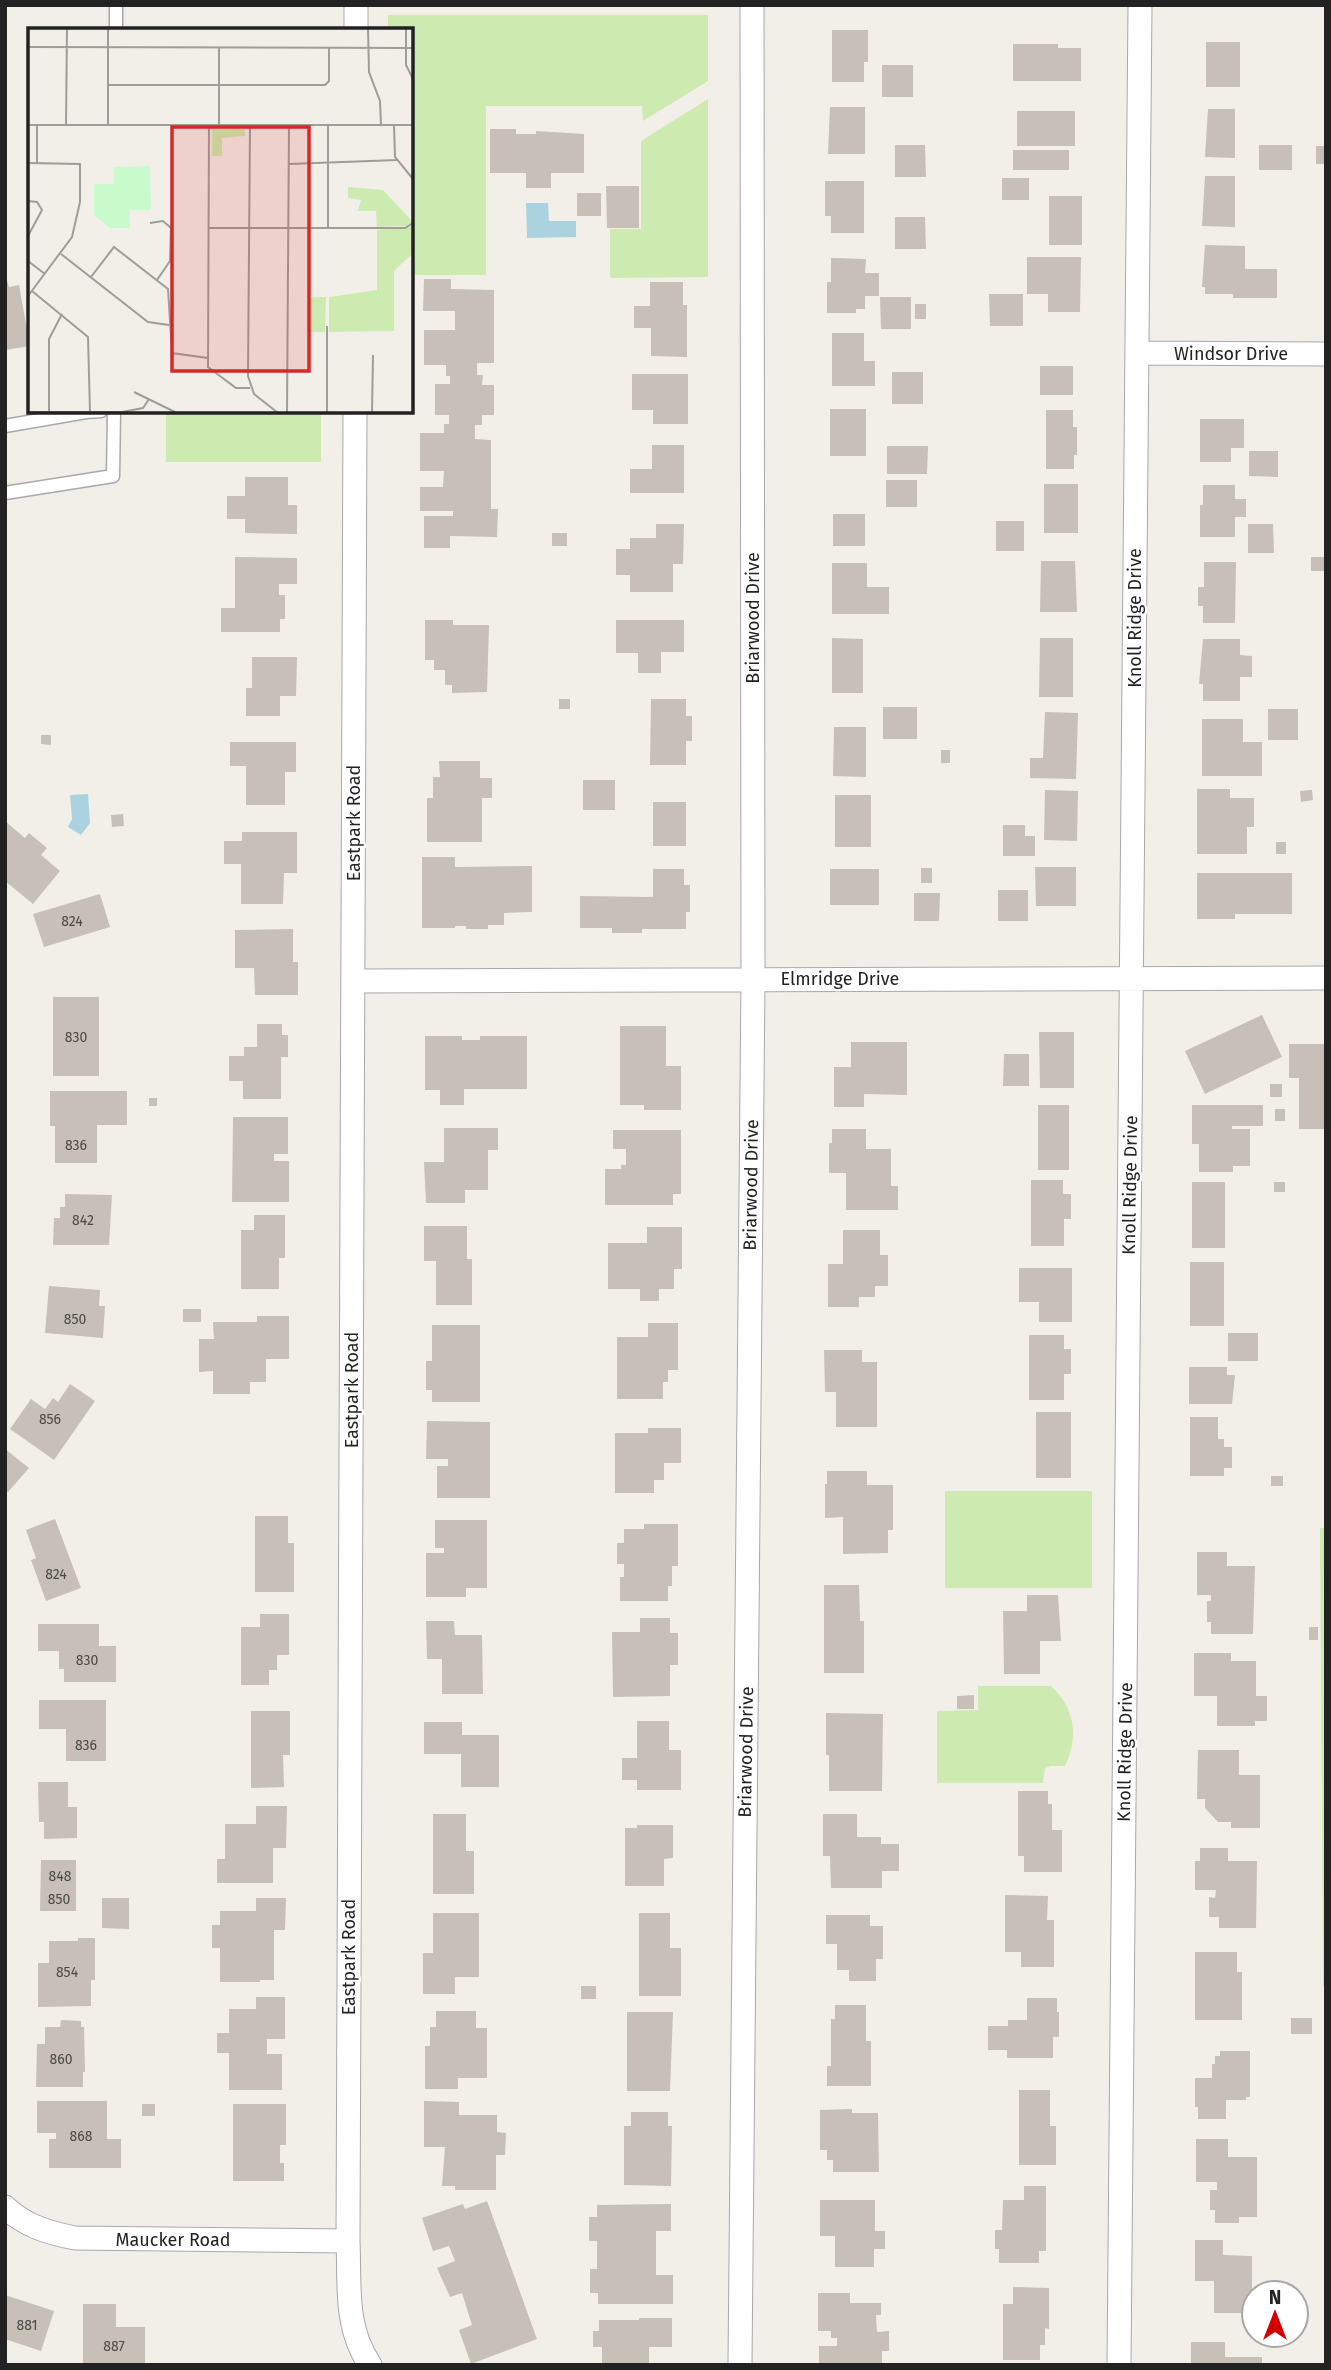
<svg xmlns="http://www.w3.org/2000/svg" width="1331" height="2370" viewBox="0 0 1331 2370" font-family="'Fira Sans',sans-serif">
  <rect width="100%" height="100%" fill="#f2efe9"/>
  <path fill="#cdebb0" d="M388,15H708V81L643,121L642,106H486V275H411V30H388Z
    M708,99V277L610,278V229H641V141Z
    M166,411H321V462H166Z
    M945,1491H1092V1588H945Z
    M1320,1528H1326V1986H1323Z
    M978,1686H1051C1075,1708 1079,1737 1065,1766H1051L1045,1768L1043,1783H937V1711L978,1710Z"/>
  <path fill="#aad3df" d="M526,203H548L549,221H576V237L527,238Z
    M88,794L90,823L81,835L68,827L72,819L70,795Z"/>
  <path fill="#c7bfb8" d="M832,30H868V62H864V82H832Z
    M1206,42H1240V87H1206Z
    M1013,44H1058V48H1081V81H1013Z
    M882,65H913V97H882Z
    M830,107H865V154H828Z
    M1208,109H1235V158L1205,157Z
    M1017,111H1075V146H1017Z
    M490,129H516V134H536V131L584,134V173H551V188H526V173H490Z
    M895,145H925L926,177H895Z
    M1259,145H1292V170H1259Z
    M1316,146H1326V164H1316Z
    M1013,150H1069V170H1013Z
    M1205,176H1235V227L1202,226Z
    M1002,178H1029V200H1002Z
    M825,181H864V233H831V216H825Z
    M606,186H639V228H607Z
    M577,193H601V216H577Z
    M1049,196H1082V245H1049Z
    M895,217H925L926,249H895Z
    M1205,245L1245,246V269H1277V298H1233V294H1205V287H1202Z
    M1027,257H1081L1080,312H1048V294H1027Z
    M831,258L866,259L865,273H879V296H865V309H856V313H827V282H831Z
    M5,274L9,287L19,285L30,346L5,350Z
    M424,279H451V289L494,290V363H477V375H483L482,385H494V415H482V425H475V439L491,440V509H498L497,537L450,536V548H424V516H453V511H420V487H443L444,471H420V433H444V424H449V415H435V384H450V376H446V365H424V330H455V311H423Z
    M650,282H683V305H687V357L651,356V328H634V306H650Z
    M989,294H1023V326H990Z
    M880,297H911V329H881Z
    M915,304H926V319H915Z
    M832,333H864V361H875V386H832Z
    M1040,366H1073V395H1040Z
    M892,372H923V404H892Z
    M632,374H688V424H653V410H632Z
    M830,409H866V456H830Z
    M1046,410H1073V427H1077V455H1074V469H1046Z
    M1200,419H1244V448H1231V462H1200Z
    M652,445H684V493H630V469H652Z
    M887,446H928L927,474H887Z
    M1249,451H1278V477L1249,476Z
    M245,477H288V505H297V534L245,533V519H227V496H245Z
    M886,480H917V507H886Z
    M1044,484H1078V533H1044Z
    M1203,485H1235V499H1246V517H1235V537H1200V505H1203Z
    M833,514H865V546H833Z
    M996,521H1024V551H996Z
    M656,524H684L683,564H673V592H630V575H616V549H630V538H656Z
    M1248,524H1273L1274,553H1248Z
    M552,533H567V546H552Z
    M235,557L297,558V584H279V595H285V619H280V632H221V608H235Z
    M1311,557H1326V571H1311Z
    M1041,561H1075L1077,612H1040Z
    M1204,562H1236L1235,623H1203V606H1198V587H1204Z
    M832,563H867V587H889V614H832Z
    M425,620H453V625H489L487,692L452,693V685H445V670H434V660H425Z
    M616,620H684V652H661V673H638V653H616Z
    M832,638L863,639V693H832Z
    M1040,638H1073V697H1039Z
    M1203,639H1240V655L1252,656V677H1240V701H1203V684H1199Z
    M252,657H297L296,696H280V716H246V688H252Z
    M559,699H570V709H559Z
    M651,699H686V716H692V741H686V765H650Z
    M883,707H917V739H883Z
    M1268,709H1298V740H1268Z
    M1045,712L1078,713L1076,779L1030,778V758H1043Z
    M1202,719H1243V742H1262V776H1202Z
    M834,727H866V777L833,776Z
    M41,735H51V745L41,744Z
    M230,742H296V772H285V805H246V766H230Z
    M941,750H950V763H941Z
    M439,761H480V778H492V798H482V842H427V798H433V777H440Z
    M583,780H615V810H583Z
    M1197,789H1230V798H1254V827H1247V854H1197Z
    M1045,790L1078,791L1077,841L1044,840Z
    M1312,790L1313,800L1301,802L1300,791Z
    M835,795H871V847H835Z
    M653,802H686V846H653Z
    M123,814L124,826L112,827L111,815Z
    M5,821L25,838L29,833L47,848L41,855L60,871L33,904L5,881Z
    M1003,825H1025V836H1035V856H1003Z
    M242,832H297V873H284L283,904H241V864H224V841H242Z
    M1276,842H1286V854H1276Z
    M422,857H455V867L532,866V912L504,913V925H488V929H466V926H455V928H422Z
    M1035,867H1076V906H1036Z
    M921,868H932V883H921Z
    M653,869H684V885H690V912H686V929H642V933H612V928H580V896L653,897Z
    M830,869H879V905H830Z
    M1197,873H1292V914H1235V919H1197Z
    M998,890H1028V921H998Z
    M914,893H940L939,921H914Z
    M100,894L110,927L44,947L33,914Z
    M293,929V962H298V995H255L254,968H235V930Z
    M53,997H99V1076H53Z
    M1262,1015L1282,1057L1205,1094L1185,1051Z
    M257,1024H282V1035H288V1057H281V1099H243V1081H229V1056H244V1047H257Z
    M620,1026H666V1066H681V1110H644V1105H620Z
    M1039,1032H1074V1088H1040Z
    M425,1036H462V1040H480V1036H527V1089H464V1105H440V1090H425Z
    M851,1042H907V1095L864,1094V1107H834V1067H851Z
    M1289,1044H1326V1129H1299V1078H1289Z
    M1004,1054H1029V1086H1003Z
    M1270,1084H1282V1097H1270Z
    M50,1091H127V1125H97V1163H55V1126H50Z
    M149,1098H157V1106H149Z
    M1038,1105H1069V1170H1038Z
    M1192,1105H1263V1126H1232V1129H1250V1166H1233V1172H1199V1144H1192Z
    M1275,1109H1285V1121H1275Z
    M233,1117H288V1154H274V1161H289V1202H232Z
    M444,1128H498V1150H488V1190H465V1203H426L424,1162H444Z
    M832,1129H866V1149H891V1186H898V1210H846V1173H829V1143H832Z
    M613,1130H681V1194H673V1205H605V1169H621V1165H626V1149H613Z
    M1031,1180H1063V1194H1071V1219H1064V1246H1031Z
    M1192,1182H1225V1248H1192Z
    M1274,1182H1285V1192H1274Z
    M65,1194L112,1195L109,1245H53L54,1218H60V1207H65Z
    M254,1215H285V1258H279V1289H241V1230H254Z
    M424,1226H467V1259H472V1305H436V1261H424Z
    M647,1227H682V1269H674V1289H659V1301H640V1289H608V1243H647Z
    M843,1230H880V1255H888V1286H875V1297H859V1307H828V1264H843Z
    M1190,1262H1224V1326H1190Z
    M1019,1268H1072V1322H1039V1302H1019Z
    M49,1286L100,1290L99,1306H105L103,1338L45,1333Z
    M183,1309H201V1322H183Z
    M257,1316H289V1359H266V1382H250V1394H213V1371L199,1372V1339H214L213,1322H257Z
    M648,1323H678V1370H668V1382H663V1399H617V1337H648Z
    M432,1325H480V1402H432V1390H426V1361H432Z
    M1228,1333H1258V1361H1228Z
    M1029,1335H1064V1349H1071V1374H1064V1400H1029Z
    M824,1350H862V1362H877V1427H836V1392H825Z
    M1189,1367H1227V1375H1235L1232,1404H1189Z
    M70,1384L95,1401L54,1460L10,1429L31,1399L45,1409L53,1398L58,1402Z
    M1036,1412H1071V1478H1036Z
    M1190,1417H1218V1439H1224V1447H1232V1468H1224V1476H1190Z
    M427,1421L490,1422V1498H437V1466H448V1459H426Z
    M648,1428H681V1463H664V1480H654V1493H615V1433H648Z
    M5,1449L29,1468L8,1492L5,1490Z
    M827,1471H867V1485H893V1530H888V1553L843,1554V1517L825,1518V1484H827Z
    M1271,1476H1283V1486H1271Z
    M255,1516H288V1543H294V1592H255Z
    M55,1519L81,1588L46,1601L31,1560L36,1558L26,1530Z
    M435,1520H487V1588H466V1597H426V1553H444V1548H435Z
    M644,1524H678V1566H672V1586H668V1601H620V1577H624V1564H617V1543H624V1529H644Z
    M1197,1552H1227V1566H1255L1253,1634H1211V1622H1207V1601H1211V1595H1197Z
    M824,1585H859L860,1621H864V1673H824Z
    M1027,1595H1058L1061,1641H1040V1674H1004L1003,1611H1027Z
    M260,1614H289V1655H277V1670H269V1685H241V1627H260Z
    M640,1618H670V1633H678V1665H670V1696L613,1697L612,1632H640Z
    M426,1621H454L455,1635H482L483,1694H442V1659H427Z
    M38,1624H99V1646H116V1682H64V1669H59V1651H38Z
    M1309,1627H1318V1640H1309Z
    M1194,1653H1231V1661H1256V1696H1267V1721H1255V1726H1217V1696H1194Z
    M974,1695V1709H957V1696Z
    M39,1700H106V1761H66V1729H39Z
    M251,1711H290V1755H283L284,1787L251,1788Z
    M826,1713L883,1714L882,1791H829V1755H826Z
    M637,1721H669V1750H681V1790H637V1780H622V1758H637Z
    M424,1722H462V1735H499V1787H461V1754H424Z
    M1198,1750H1239V1775H1260V1828H1231V1822H1218L1205,1808V1799H1197Z
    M38,1782H68V1807H77V1838L44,1839V1822H39Z
    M1018,1791H1048V1804H1052V1830H1062V1872H1024V1856H1018Z
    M256,1806H287L286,1848H273V1883H217V1859H225V1824H256Z
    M433,1814H466V1851H474V1894H433Z
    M823,1814H857V1837H881V1844H899V1871H882V1888H831L830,1856H823Z
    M637,1825H673V1858L664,1859V1886H625V1828H637Z
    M1200,1848H1228V1861H1257L1256,1928H1219V1917H1209V1897L1215,1898L1216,1890H1195V1861H1200Z
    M41,1860H76V1911H40Z
    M1005,1895L1048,1896L1047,1920H1054V1967H1021V1952H1005Z
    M102,1898H129V1929L102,1928Z
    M256,1898H286L285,1930H274V1980H260V1982H220V1948H212V1925H220V1911H256Z
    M433,1913H479V1977H455V1994H423V1953H433Z
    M639,1913H670V1948H681V1996H639Z
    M826,1915H870V1926H883V1959H876V1981H849V1970H837V1944H826Z
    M78,1938H95V1980H91V2006L38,2007V1963H49V1941H78Z
    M1195,1952H1237V1972H1242V2020H1195Z
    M581,1986H596V1999H581Z
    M256,1997H285V2039H267V2054H282V2090H229V2053H217V2033H229V2009H256Z
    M1027,1998H1057V2012H1059V2037H1053V2058H1007V2050H988V2026H1008V2020H1027Z
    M835,2005H866V2041H871V2086H827V2066H831V2019H835Z
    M436,2011H476V2028H487V2078H458V2089H425V2046H430V2027H436Z
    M627,2012H673L670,2091H627Z
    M1291,2018H1312V2034H1291Z
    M61,2020L81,2021V2027H84L85,2072H83V2087H36L37,2044H45V2027H60Z
    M1220,2051H1250V2097H1246V2100H1226V2119H1198V2107H1195V2078H1212V2064H1215V2056H1220Z
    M1019,2090H1050V2126H1056V2165H1019Z
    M37,2101H107V2139H121V2168H49V2139H56V2133H37Z
    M424,2101L459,2102V2115H497V2132L506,2133L505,2155H496V2190H455V2186H442L445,2147H424Z
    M142,2104H155V2116H142Z
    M233,2104H286V2145H280V2163H284V2181H233Z
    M852,2109V2113H878L879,2172H833V2160H827V2150H820V2110Z
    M631,2112H668V2126H672L671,2186L624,2185V2126H631Z
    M1196,2139H1228V2157H1257V2217H1239V2223H1215V2210H1210V2190H1217V2182H1196Z
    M1024,2186H1046V2251H1039V2263H999V2249H995V2230H1002L1003,2200H1024Z
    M820,2200H875V2231H885V2249H874V2267H835V2236H820Z
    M487,2201L537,2339L471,2364L459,2330L472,2325L462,2293L450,2297L437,2268L455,2261L449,2246L433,2251L422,2218L463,2204L465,2209Z
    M671,2204V2231H656V2275H673V2304H598V2293H590V2269H597V2241H589V2217H597V2205Z
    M1195,2240H1223V2255L1252,2256V2313H1214V2281H1195Z
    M1013,2287L1049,2288V2329L1045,2328V2345H1040V2360H1003V2304H1013Z
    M818,2293H850V2303H881V2315H876L877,2332L889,2331V2351H882V2365H819V2346H837V2338H831V2331H818Z
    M5,2295L54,2311L41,2351L5,2339Z
    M83,2304H116V2327H145V2365H83Z
    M639,2318H672V2347H649V2365H602V2347H593V2331H599V2320H639Z
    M1191,2342H1225V2357H1262V2365H1191Z"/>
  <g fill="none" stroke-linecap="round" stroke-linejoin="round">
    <g stroke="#a9a9a9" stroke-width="15">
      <path id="service" d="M116,30V5
        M5,426L86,412L101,411
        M5,493L113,476L114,411"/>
    </g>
    <g stroke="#a9a9a9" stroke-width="25">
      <path id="minor" d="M356,30V5
        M1137,353L1326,354
        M355,411L348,2241C350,2286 344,2326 370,2365
        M354,981L1326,978
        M5,2207C25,2226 49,2233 75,2238L348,2241
        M740,2365L753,980L752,5
        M1119,2365L1140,5"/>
    </g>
    <use href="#service" stroke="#fff" stroke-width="12"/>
    <use href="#minor" stroke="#fff" stroke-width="23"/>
  </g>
  <g text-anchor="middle" stroke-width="5" stroke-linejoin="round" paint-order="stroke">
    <g font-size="14" fill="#4b4948">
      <text x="72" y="926">824</text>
      <text x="76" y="1042">830</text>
      <text x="76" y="1150">836</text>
      <text x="83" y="1225">842</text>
      <text x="75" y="1324">850</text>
      <text x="50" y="1424">856</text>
      <text x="56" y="1579">824</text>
      <text x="87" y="1665">830</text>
      <text x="86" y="1750">836</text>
      <text x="60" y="1881">848</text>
      <text x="59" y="1904">850</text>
      <text x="67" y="1977">854</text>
      <text x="61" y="2064">860</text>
      <text x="81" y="2141">868</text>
      <text x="27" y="2330">881</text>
      <text x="114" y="2351">887</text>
    </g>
    <g font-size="18" fill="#222" stroke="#fff">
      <text x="1231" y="360">Windsor Drive</text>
      <text transform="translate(753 618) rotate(-90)" y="6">Briarwood Drive</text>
      <text transform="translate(1135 618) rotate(-90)" y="6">Knoll Ridge Drive</text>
      <text transform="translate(354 823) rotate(-90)" y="6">Eastpark Road</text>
      <text x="840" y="985">Elmridge Drive</text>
      <text transform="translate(751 1185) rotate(-89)" y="6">Briarwood Drive</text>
      <text transform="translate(1130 1185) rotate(-89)" y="6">Knoll Ridge Drive</text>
      <text transform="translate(352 1390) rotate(-90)" y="6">Eastpark Road</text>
      <text transform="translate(746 1752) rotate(-89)" y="6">Briarwood Drive</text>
      <text transform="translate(1125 1752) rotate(-89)" y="6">Knoll Ridge Drive</text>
      <text transform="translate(349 1957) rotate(-90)" y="6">Eastpark Road</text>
      <text x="173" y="2246">Maucker Road</text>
    </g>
  </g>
  <g transform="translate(28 28)">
    <rect width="385" height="385" fill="#f2efe9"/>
    <path d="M184,101H217V108L194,110V128H184ZM320,159L355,162L385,194L378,198L349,199L348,183H330L333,172L320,170ZM385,198V225L366,243V303L301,304V269L349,262V202ZM280,257L283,269H298L297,304H280Z" fill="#cdebb0"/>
    <path d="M122,138L123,182H102V200H82L66,187V156H86V139Z" fill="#c8facc"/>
    <path fill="none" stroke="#9f9d99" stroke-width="2" d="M80,0V96M340,0L341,44L352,73L353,97M378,0V37L385,51M0,19L385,20M80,57H297L301,53V20M38,96L39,0M0,97H385M181,97L180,339L208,360H222M191,97V19M222,97L220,348L226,366L250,385M366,97L367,129L385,151M0,135L52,136V174L44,209L0,268M9,135V97M261,136L369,132M0,173L9,174L14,182L0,208M122,195L135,193L143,200L142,233L129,252M181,200H377L385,195M300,200V97M33,226L120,294L141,297M0,233L17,246M63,249L86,219L140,261L144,325L180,330M4,263L60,309L62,384M106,364L149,385M0,384H94L115,380L121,371M21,384V311L34,286M259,385L261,97M299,385V298M344,385L345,327"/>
    <path fill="#d62828" fill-opacity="0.15" stroke="#d62828" stroke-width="3.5" d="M144,99H281V343H144Z"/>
    <rect width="385" height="385" fill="none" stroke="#222" stroke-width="3.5"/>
  </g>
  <rect width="1331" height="2370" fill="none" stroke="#222222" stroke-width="14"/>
  <g transform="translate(1275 2314)"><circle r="33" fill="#ffffff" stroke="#a7a7a7" stroke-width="2"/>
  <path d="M0-5L12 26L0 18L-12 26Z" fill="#d40000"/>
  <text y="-10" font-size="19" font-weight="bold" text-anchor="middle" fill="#222222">N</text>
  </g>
</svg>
